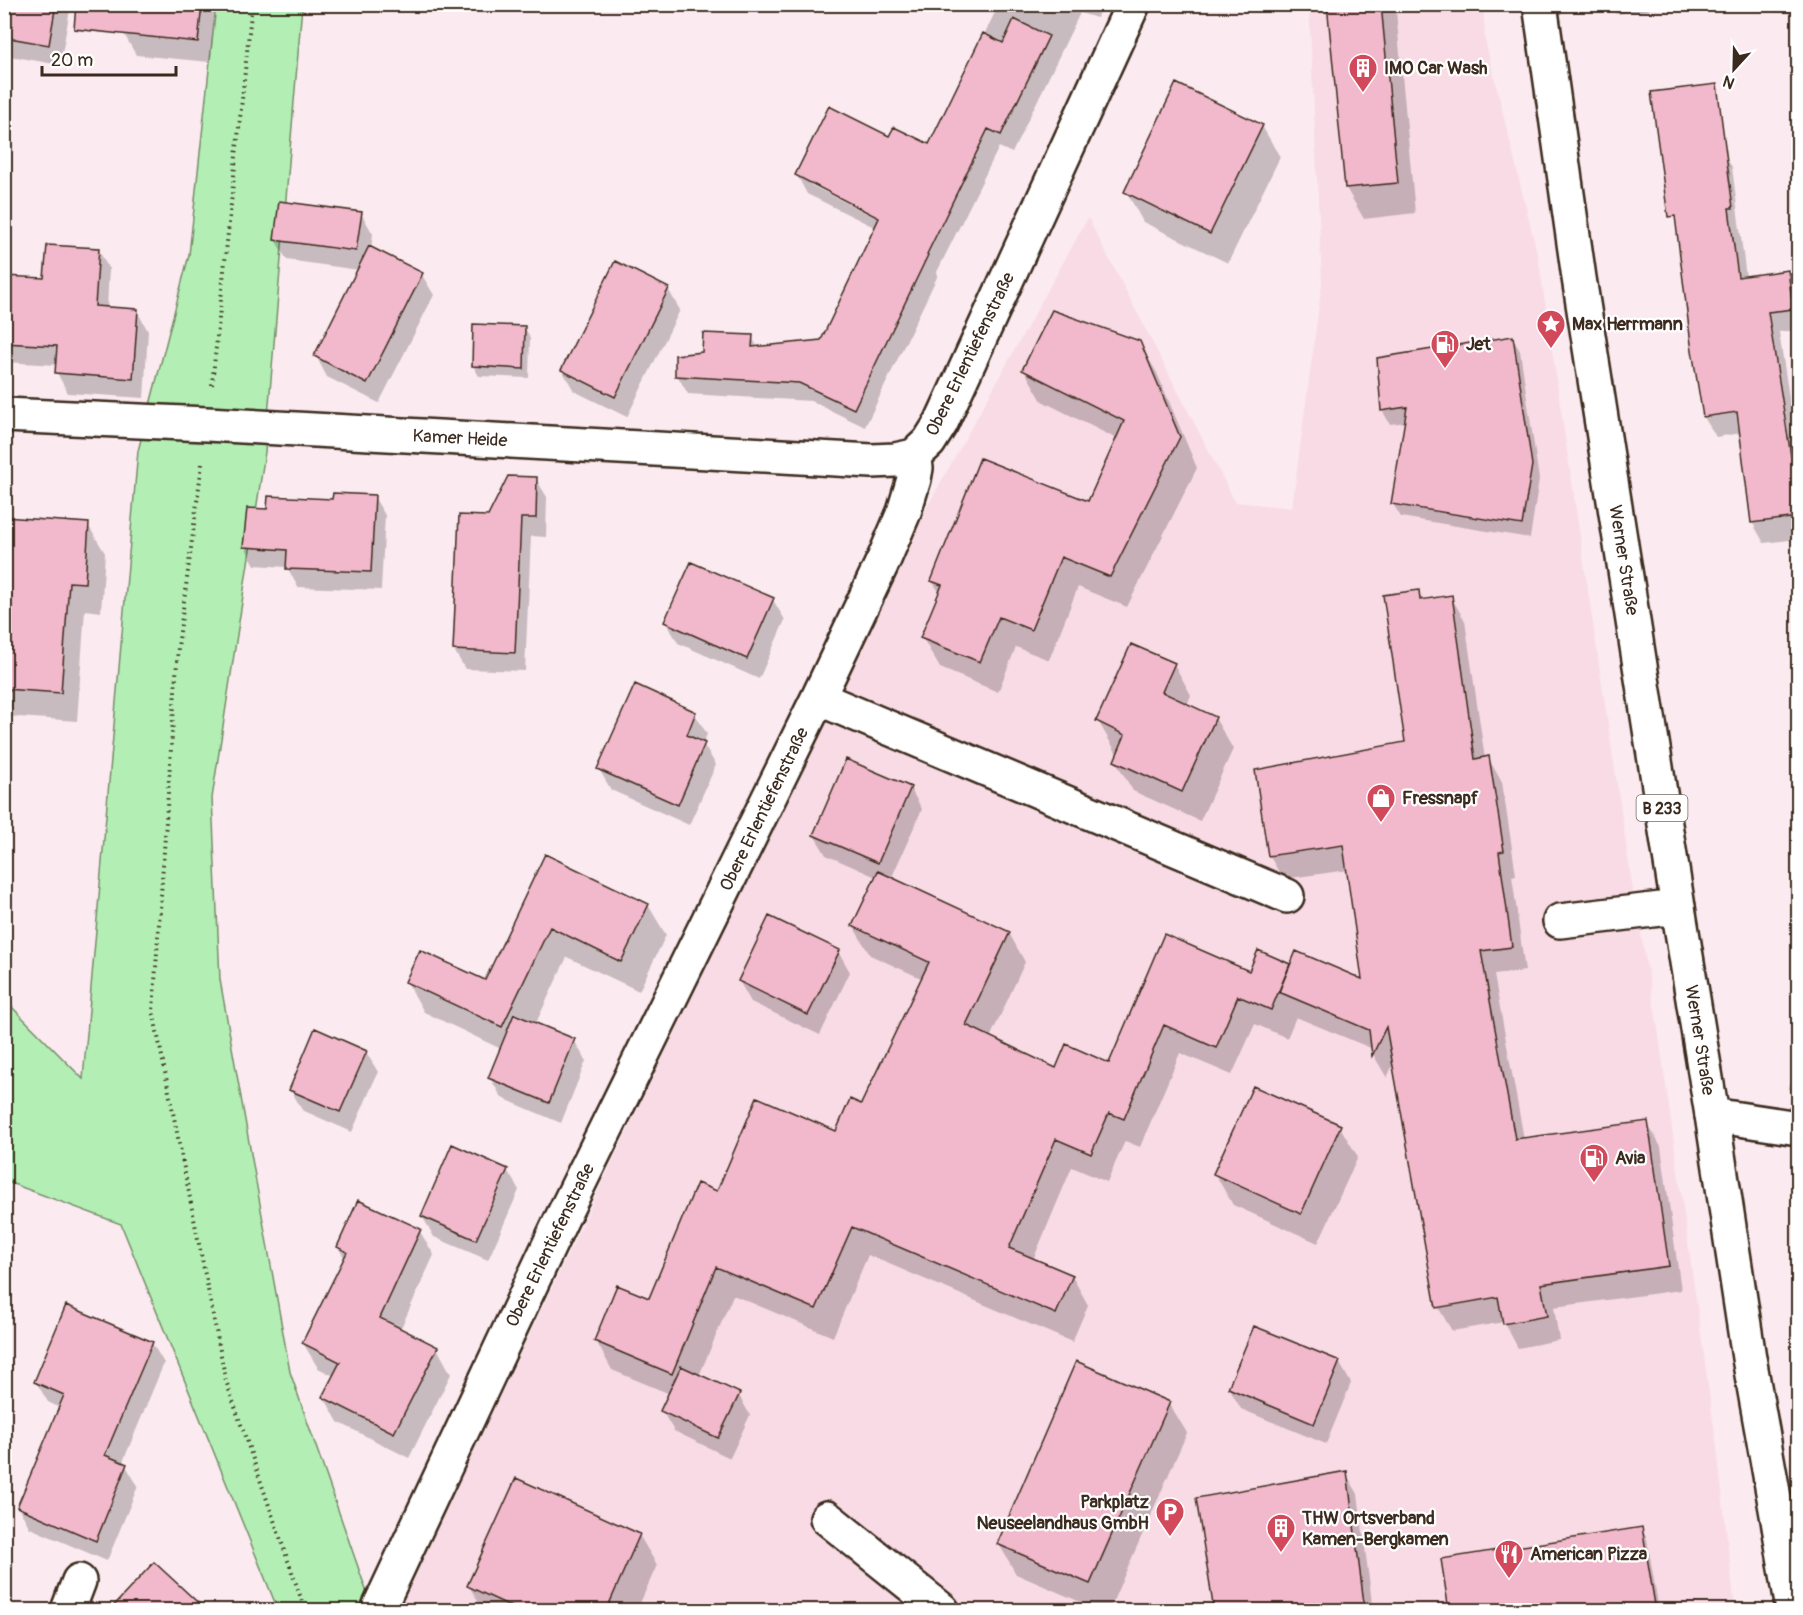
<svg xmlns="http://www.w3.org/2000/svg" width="1803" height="1615" viewBox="0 0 1803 1615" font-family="Pangolin,sans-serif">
  <rect width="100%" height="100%" fill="#fbeaf0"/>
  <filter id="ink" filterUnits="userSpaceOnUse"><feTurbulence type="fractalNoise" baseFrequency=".0167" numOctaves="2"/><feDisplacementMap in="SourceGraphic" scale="12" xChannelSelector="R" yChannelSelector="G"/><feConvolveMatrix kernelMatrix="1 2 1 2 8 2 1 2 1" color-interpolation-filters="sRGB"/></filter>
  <g filter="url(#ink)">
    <path fill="#f8dbe5" d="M1309,5H1483L1485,40L1538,257L1632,885L1657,1023L1717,1449L1735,1610H397L926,509L1088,218L1235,502L1292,508L1322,283Z"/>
    <path fill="#b3efb5" stroke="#778c6a" stroke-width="1.5" d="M216,5H302L265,452L212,798L220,980L290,1372L373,1610H278L121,1224L5,1181L4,999L83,1079L138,451L189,255Z"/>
    <path fill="#0003" fill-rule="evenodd" d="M4,4H71L60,65L4,55Z
      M127,4H215L210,62L136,55L124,34Z
      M999,4H1101L1097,18L1080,13L1012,153L999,147L937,272L938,275L865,427L811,401L688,394L677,375L703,354L752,337L758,348L822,341L876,228L807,194L797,175L890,138L930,146ZM811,181L887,220L885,222L811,185Z
      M1329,4H1392L1396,11L1415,213L1364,219L1346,188Z
      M1610,4H1649V10L1616,14Z
      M1730,4H1798V14L1732,9Z
      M1262,126L1280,157L1228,263L1143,222L1126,191Z
      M1720,147L1732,167L1746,277L1788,272L1798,291V330L1779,332L1798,457V539L1764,543L1752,522L1742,433L1716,437L1704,417L1692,344Z
      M361,213L373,234L371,249L422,275L434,295L379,403L327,377L316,356L359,270L287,260L275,240Z
      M98,249L109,269L107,309L137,311L148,331L144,398L68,393L57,373V365L4,362V277L46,279Z
      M668,289L680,310L627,417L574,391L562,370Z
      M525,328L530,338L529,378L479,376L473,366Z
      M1512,337L1520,351L1539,479L1530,538L1401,517L1393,504L1407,422L1390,424L1382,410Z
      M1139,342L1157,373L1197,468L1127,607L1078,587L1049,660L1016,647L998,692L940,668L922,637L940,593L932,581L1088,503L1117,439L1042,401L1024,370Z
      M536,479L547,497L546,537L531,536L525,671L465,669L454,650L489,518Z
      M374,497L385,515L381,590L298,587L287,567L255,565L245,547L269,511L334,501Z
      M4,519L88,525L105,553L101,612L85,610L77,721L4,716Z
      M1418,592L1424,601L1451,597L1465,621L1485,759L1488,758L1502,782L1516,875L1512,876L1525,971L1494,975L1524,1139L1647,1123L1661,1147L1681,1290L1554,1307L1559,1340L1518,1348L1504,1322L1452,1331L1438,1307L1394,1062L1387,1078L1374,1056L1373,1049L1296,1017L1287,1038L1255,1024L1232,1075L1180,1053L1140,1147L1125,1141L1107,1182L1072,1167L1033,1260L1072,1276L1088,1305L1072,1342L868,1255L833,1337L733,1295L699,1376L738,1394L750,1415L730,1458L674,1431L662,1411L670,1394L612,1370L596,1341L650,1300L717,1193L837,1133L862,1106L923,979L870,955L853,926L876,877L826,855L814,835L910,788L922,809L891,879L1009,933L1025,962L990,1038L1056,1070L1109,1065L1165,936L1250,973L1289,966L1291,968L1364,982L1348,870L1283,879L1269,855L1406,744Z
      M773,600L785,620L759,679L678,643L666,622Z
      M1174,664L1191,695L1187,705L1215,718L1233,749L1200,821L1133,791L1115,760L1118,753L1116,752L1098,721Z
      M695,714L707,734L703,744L716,765L689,825L611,790L599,769Z
      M546,856L648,905L666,935L639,991L567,957L535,1025L574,1040L586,1061L561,1123L502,1098L490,1078L501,1049L424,1012L407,982H486Z
      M838,951L850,972L820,1035L751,1002L739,981Z
      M366,1052L378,1072L352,1132L302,1110L291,1090Z
      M1798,1056V1104L1789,1088Z
      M1340,1127L1358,1157L1318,1243L1233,1205L1215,1174Z
      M507,1170L519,1190L488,1260L434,1237L422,1216Z
      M419,1230L434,1255L400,1330L437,1348L451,1374L409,1458L338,1422L324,1397L334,1376L318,1368L303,1343L345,1259L338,1247Z
      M152,1343L164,1363L122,1464L126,1466L138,1486L107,1561L30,1528L18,1507L60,1408L48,1402L36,1382Z
      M1339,1362L1351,1383L1326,1444L1241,1409L1229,1388Z
      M1169,1403L1187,1433L1109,1610H1099L1016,1574L999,1544Z
      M1346,1473L1358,1494L1373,1610H1216Z
      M1642,1529L1647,1539L1659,1610H1451Z
      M639,1535L657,1565L637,1610H483L469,1586Z"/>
    <path fill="#f2b9cc" stroke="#3b2a1e" stroke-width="1.5" d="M4,4H56L49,45L4,37Z
      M76,4H202L198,42L74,29Z
      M1327,4H1381L1398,183L1345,188Z
      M1014,19L1049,36L1001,135L988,129L927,254L928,255L854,409L799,383L675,376V355L702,352L703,333L753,335L752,347L821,340L879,218L795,175L829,106L889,136L894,127L929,144L983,33L1003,43Z
      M1176,83L1263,125L1210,234L1124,192Z
      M1717,84L1733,208H1729L1738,277L1788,270L1793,309L1768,312L1791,456L1798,455V517L1751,523L1737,412L1703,417L1691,344L1675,216L1668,217L1651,92Z
      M279,201L362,212L356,251L274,240Z
      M47,245L99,248L95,306L138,309L133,379L55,373L57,346L4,343V276L44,278Z
      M369,246L423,273L367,384L314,356Z
      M615,261L669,288L615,397L561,370Z
      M1052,310L1140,341L1180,437L1110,577L1061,557L1031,630L999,617L980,662L920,638L942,585L931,581L980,458L1088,501L1124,421L1022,370Z
      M473,324L525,326L524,369L472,366Z
      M1513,336L1532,465L1522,525L1391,504L1407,407L1381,411L1377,358Z
      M508,476L537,477L536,518H521L515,653L453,650L459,515L488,516Z
      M333,493L375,495L371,572L286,569L287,550L243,547L247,508L267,509L268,496L332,499Z
      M4,517L89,523L85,583L69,582L61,693L4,689V633L8,579H4Z
      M691,562L774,598L747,659L664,622Z
      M1419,590L1420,600L1452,595L1475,759L1489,756L1504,851L1499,852L1512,947L1481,951L1515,1139L1648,1121L1669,1266L1541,1284L1547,1316L1503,1324L1498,1297L1436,1308L1386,1027L1372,1056L1369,1030L1279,992L1296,951L1362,979L1343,845L1268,856L1255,770L1405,742L1383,595Z
      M1131,644L1175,663L1162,692L1216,717L1182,792L1114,761L1125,735L1096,721Z
      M635,684L696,712L687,735L705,743L678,805L597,769Z
      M846,759L911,787L878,863L813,835Z
      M545,854L649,904L621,962L550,927L502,1027L405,982L420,950L485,980Z
      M878,871L1010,932L966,1025L1056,1068L1066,1044L1109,1063L1164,934L1249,971L1258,950L1290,964L1271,1010L1238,996L1216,1048L1164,1025L1124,1119L1109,1113L1091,1154L1056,1139L1009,1248L1073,1275L1056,1314L852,1227L816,1309L716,1267L672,1374L594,1341L617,1285L649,1298L697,1183L717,1191L757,1097L836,1131L850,1099L861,1104L929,962L852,926Z
      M769,916L840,950L808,1015L738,981Z
      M514,1014L575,1039L549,1103L488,1078Z
      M315,1028L367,1051L340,1112L289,1090Z
      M1253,1086L1341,1125L1301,1214L1213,1174Z
      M452,1144L508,1169L476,1240L421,1216Z
      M358,1200L421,1229L380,1318L438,1347L394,1433L322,1397L340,1362L302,1343L347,1252L337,1247Z
      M66,1305L153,1342L105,1455L127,1464L96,1541L17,1507L64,1395L34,1382Z
      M1254,1326L1340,1361L1314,1424L1228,1388Z
      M1076,1361L1170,1402L1090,1584L997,1544Z
      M681,1366L740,1393L718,1438L660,1411Z
      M1347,1471L1365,1611H1214L1196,1498Z
      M516,1478L640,1534L606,1611H521L467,1586Z
      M1642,1527L1656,1611H1449L1441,1559Z
      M154,1562L207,1611H109Z"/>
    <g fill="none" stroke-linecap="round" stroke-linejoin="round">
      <g stroke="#3b2a1e" stroke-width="38">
        <path id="minor" d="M4,415L207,424L872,461L895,460L914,456
          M914,456L929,442L941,423L1133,4
          M818,698L1287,896
          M1560,921L1678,907
          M1712,1115L1798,1128
          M827,1518L942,1610
          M68,1610L79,1581
          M378,1610L562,1218L818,698L884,559L904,512L914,479L916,468L914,456"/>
      </g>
      <g stroke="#3b2a1e" stroke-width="38">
        <path id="major" d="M1540,4L1579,278L1678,907L1712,1115L1749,1358L1778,1520L1793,1610"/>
      </g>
      <path stroke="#3b2a1e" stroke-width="4" stroke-dasharray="1.5 4.5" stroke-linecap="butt" d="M212,385L252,4
        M202,464L178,647L153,1011L226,1381L305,1610"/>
      <use href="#minor" stroke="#fff" stroke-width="33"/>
      <use href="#major" stroke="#fff" stroke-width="33"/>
    </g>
  </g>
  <defs>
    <g id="building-pin" transform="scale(1.5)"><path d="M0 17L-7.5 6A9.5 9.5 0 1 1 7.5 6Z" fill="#d1495b" stroke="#fff"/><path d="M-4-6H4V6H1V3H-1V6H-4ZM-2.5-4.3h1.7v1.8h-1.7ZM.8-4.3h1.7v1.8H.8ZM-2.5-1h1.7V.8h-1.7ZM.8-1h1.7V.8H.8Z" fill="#fff"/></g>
    <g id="sight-pin" transform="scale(1.5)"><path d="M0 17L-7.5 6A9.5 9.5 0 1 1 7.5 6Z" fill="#d1495b" stroke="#fff"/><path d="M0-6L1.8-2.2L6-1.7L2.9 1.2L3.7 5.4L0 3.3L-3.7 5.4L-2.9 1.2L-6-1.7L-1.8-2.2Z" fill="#fff"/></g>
    <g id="fuel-pin" transform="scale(1.5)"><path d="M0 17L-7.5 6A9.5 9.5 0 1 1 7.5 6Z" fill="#d1495b" stroke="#fff"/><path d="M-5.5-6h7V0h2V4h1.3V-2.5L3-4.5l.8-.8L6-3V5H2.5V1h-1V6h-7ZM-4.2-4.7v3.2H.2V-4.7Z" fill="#fff"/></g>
    <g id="shop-pin" transform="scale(1.5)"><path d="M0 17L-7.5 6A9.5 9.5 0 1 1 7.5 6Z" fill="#d1495b" stroke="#fff"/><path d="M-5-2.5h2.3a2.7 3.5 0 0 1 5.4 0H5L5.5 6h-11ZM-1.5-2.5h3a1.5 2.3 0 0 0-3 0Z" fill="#fff"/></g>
    <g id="parking-pin" transform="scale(1.5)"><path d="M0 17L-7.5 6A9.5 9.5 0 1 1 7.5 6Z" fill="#d1495b" stroke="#fff"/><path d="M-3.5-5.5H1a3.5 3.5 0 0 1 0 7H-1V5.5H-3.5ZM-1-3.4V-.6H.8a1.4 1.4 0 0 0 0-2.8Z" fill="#fff"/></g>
    <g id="restaurant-pin" transform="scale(1.5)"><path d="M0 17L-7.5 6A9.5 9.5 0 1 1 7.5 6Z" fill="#d1495b" stroke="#fff"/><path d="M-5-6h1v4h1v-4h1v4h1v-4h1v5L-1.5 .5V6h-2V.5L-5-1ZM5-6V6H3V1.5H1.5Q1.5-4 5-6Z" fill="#fff"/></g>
  </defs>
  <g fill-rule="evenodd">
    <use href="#building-pin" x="1363" y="68"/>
    <use href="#sight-pin" x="1551" y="324"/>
    <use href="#fuel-pin" x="1445" y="344"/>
    <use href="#shop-pin" x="1381" y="798"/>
    <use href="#fuel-pin" x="1594" y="1158"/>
    <use href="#parking-pin" x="1170" y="1512"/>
    <use href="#building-pin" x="1281" y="1528"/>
    <use href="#restaurant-pin" x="1509" y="1554"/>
  </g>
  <g text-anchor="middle" stroke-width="4.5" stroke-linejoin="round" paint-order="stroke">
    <rect fill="#fff" stroke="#766a62" stroke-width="1.5" x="1636.5" y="795" width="51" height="26" rx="4.5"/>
    <g font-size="16" font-weight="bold" fill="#3b2a1e">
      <text x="1662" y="814">B 233</text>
    </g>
    <g font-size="18" font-weight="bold" fill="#3b2a1e" stroke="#fff" text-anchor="start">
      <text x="1384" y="74">IMO Car Wash</text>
      <text x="1572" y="330">Max Herrmann</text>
      <text x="1466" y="350">Jet</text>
      <text x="1402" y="804">Fressnapf</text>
      <text x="1615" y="1164">Avia</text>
      <text x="1149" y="1508" text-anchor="end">Parkplatz<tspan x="1149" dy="21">Neuseelandhaus GmbH</tspan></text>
      <text x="1302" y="1524">THW Ortsverband<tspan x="1302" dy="21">Kamen-Bergkamen</tspan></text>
      <text x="1530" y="1560">American Pizza</text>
    </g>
    <g font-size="18" fill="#3b2a1e" stroke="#fff">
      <text transform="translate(970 354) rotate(-64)" y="6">Obere Erlentiefenstraße</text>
      <text transform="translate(460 438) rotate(3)" y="6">Kamer Heide</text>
      <text transform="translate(1624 560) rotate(81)" y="6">Werner Straße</text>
      <text transform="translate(764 809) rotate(-64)" y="6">Obere Erlentiefenstraße</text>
      <text transform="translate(1700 1040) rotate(81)" y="6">Werner Straße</text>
      <text transform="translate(550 1245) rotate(-64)" y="6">Obere Erlentiefenstraße</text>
    </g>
  </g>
  <rect width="1803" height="1615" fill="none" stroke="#fff" stroke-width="24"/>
  <rect x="12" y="12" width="1779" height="1591" fill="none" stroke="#3b2a1e" stroke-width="2" filter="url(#ink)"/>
  <g transform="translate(1734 69) rotate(202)" stroke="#ffffff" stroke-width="4.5" paint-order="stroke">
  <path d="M0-4.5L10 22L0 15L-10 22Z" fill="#3b2a1e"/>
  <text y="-9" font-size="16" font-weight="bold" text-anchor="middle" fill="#3b2a1e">N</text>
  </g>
  <path d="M42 66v9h134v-9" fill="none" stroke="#3b2a1e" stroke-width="3"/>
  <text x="51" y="66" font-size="18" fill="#3b2a1e" stroke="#ffffff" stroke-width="4.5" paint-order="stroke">20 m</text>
</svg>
